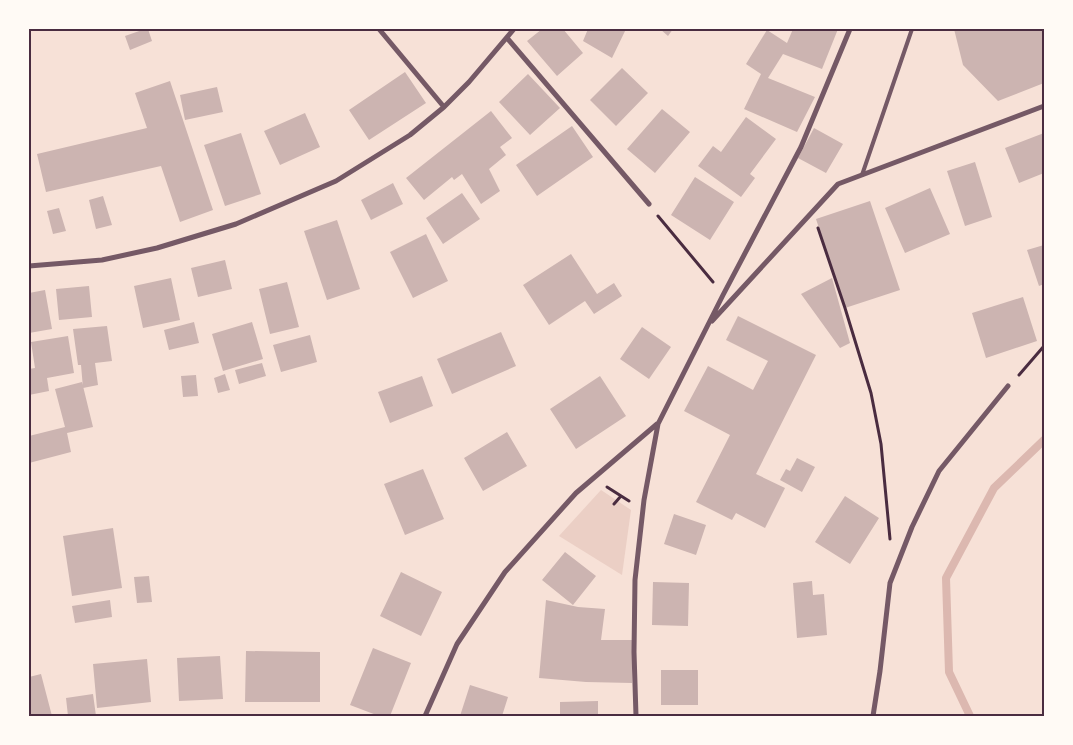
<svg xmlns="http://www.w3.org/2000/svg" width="1073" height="745" viewBox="0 0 1073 745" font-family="Raleway,sans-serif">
  <rect width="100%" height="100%" fill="#f7e1d7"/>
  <path fill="#ebcfc5" d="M601,490L631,510L622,575L559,536Z"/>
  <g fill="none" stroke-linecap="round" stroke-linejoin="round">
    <path stroke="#dcb8b0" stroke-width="8" d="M970,716L949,672L946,578L994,488L1044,440"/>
  </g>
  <path fill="#ccb4b1" d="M145,29H148L152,41L130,50L125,36Z
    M542,29H563L583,53L557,76L527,41Z
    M588,29H626L612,58L583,41Z
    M660,29H673L668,36Z
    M793,29H838L822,69L783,54L768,78L815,97L797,132L744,109L761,74L746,64L767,30L787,43Z
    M954,29H1044V83L998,101L963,65Z
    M622,68L648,93L616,126L590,100Z
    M405,72L426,103L369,140L349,110Z
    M528,74L560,108L530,135L499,102Z
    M170,81L213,210L180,222L161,166L46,192L37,154L147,128L135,93Z
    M217,87L223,112L185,120L180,95Z
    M662,109L690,132L655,173L627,149Z
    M491,111L512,138L500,147L506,155L489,169L500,191L481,204L462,174L454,180L452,177L424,200L406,178Z
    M305,113L320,147L280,165L264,131Z
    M746,117L776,139L750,174L755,178L741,197L698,166L713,146L721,152Z
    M572,126L593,157L537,196L516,165Z
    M814,128L843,144L826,173L798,158Z
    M241,133L261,194L225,206L204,145Z
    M1044,133V173L1019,183L1005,148Z
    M975,162L992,217L965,226L947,171Z
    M695,177L734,202L710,240L671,215Z
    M393,183L403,204L371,220L361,200Z
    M930,188L950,234L905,253L885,208Z
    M462,193L480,219L443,244L426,218Z
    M103,196L112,225L96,229L89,200Z
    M870,201L900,290L845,308L816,219Z
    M59,208L66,231L53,234L47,211Z
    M337,220L360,289L327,300L304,231Z
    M426,234L448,281L413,298L390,252Z
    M1044,245V284L1039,286L1027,250Z
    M571,254L597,294L614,283L622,296L594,314L585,301L549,325L523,285Z
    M225,260L232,289L198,297L191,268Z
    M171,278L180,320L143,328L134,286Z
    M832,278L850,343L840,348L801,294Z
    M287,282L299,327L270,334L259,289Z
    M89,286L92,317L59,320L56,289Z
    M45,290L52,329L29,333V293Z
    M1023,297L1037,341L986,358L972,313Z
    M738,316L816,355L756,474L785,488L765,528L736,513L732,520L696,502L730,435L684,411L708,366L753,390L768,361L726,340Z
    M194,322L199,343L169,350L164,330Z
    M252,322L263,359L223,371L212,334Z
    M107,326L112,361L95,363L98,385L83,388L81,365H78L73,329Z
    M642,327L671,347L649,379L620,359Z
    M501,332L516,366L452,394L437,359Z
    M310,335L317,362L281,372L273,345Z
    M68,336L74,373L47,378L49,391L29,395V369L35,368L31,342Z
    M262,363L266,376L239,384L235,370Z
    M225,374L230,390L218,393L214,378Z
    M196,375L198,396L183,397L181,376Z
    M422,376L433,406L390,423L378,392Z
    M600,376L626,416L576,449L550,409Z
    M82,382L93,427L67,433L71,452L29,463V436L65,427L55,389Z
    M507,432L527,466L483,491L464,458Z
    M797,458L815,467L802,492L780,480L786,469L790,471Z
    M423,469L444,519L405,535L384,484Z
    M845,496L879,518L850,564L815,542Z
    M674,514L706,525L696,555L664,544Z
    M113,528L122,588L72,596L63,536Z
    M565,552L596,576L573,605L542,580Z
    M401,572L442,592L421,636L380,616Z
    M149,576L152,602L137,603L134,577Z
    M812,581L813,595L824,594L827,635L797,638L793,583Z
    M653,582L689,583L688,626L652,625Z
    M110,600L112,617L75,623L72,606Z
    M546,600L578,607L605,609L601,640H632V683L586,682L539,678Z
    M373,648L411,663L390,716H379L350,705Z
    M246,651L320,652V702H245Z
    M220,656L223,699L179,701L177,658Z
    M147,659L151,702L97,708L93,664Z
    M661,670H698V705H661Z
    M41,674L52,716H29V677Z
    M470,685L508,697L502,716H460Z
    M93,694L96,716H68L66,698Z
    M598,701V716H560V702Z"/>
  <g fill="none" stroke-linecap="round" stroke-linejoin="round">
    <path stroke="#4a2c40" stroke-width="3" d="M658,216L713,282
      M818,228L845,308L871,393L881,444L890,539
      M1019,375L1044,346
      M607,487L629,501
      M614,504L621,496"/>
    <path stroke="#755966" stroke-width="4" d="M862,175L912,29"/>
    <path stroke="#755966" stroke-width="5" d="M379,29L444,107
      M507,38L649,204
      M29,266L102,260L157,248L236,224L336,181L410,135L444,107L469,82L514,29
      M712,321L838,184L1044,106
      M425,716L457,644L505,572L576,493L657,424
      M636,716L634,652L635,580L644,500L658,424L723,295L801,147L850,29
      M873,716L880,671L890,583L912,527L939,471L1008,386"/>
  </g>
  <rect width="1073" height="745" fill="none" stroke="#fffaf5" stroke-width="60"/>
  <rect x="30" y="30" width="1013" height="685" fill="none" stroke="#4a2c40" stroke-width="2"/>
</svg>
